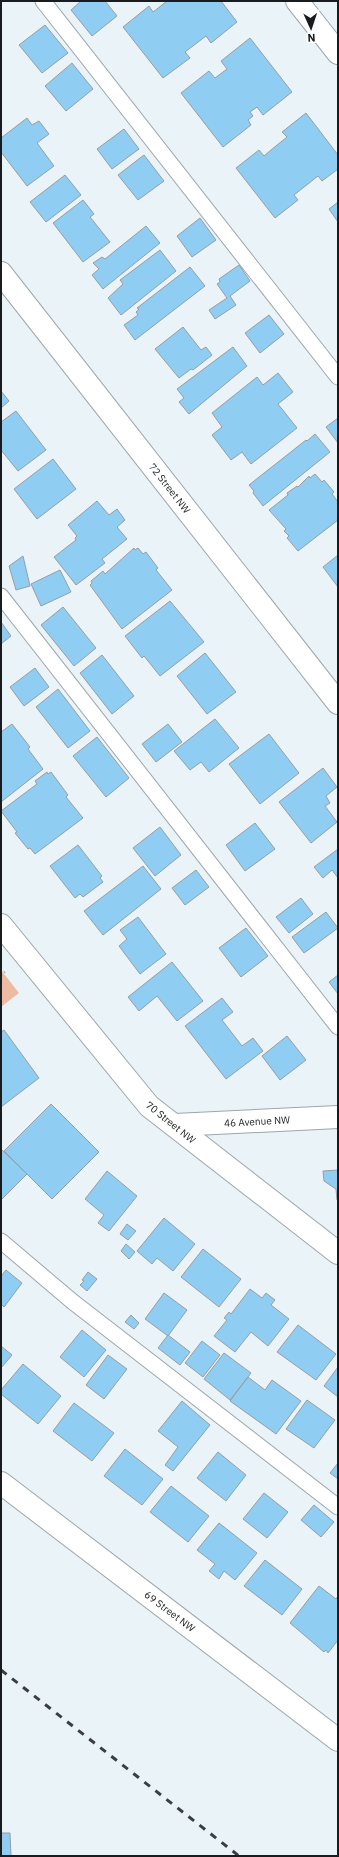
<svg xmlns="http://www.w3.org/2000/svg" width="339" height="1857" viewBox="0 0 339 1857" font-family="'IBM Plex Sans',sans-serif">
  <rect width="100%" height="100%" fill="#eaf3f8"/>
  <path fill="#edbba3" d="M1,970L19,993L1,1007Z"/>
  <path fill="#90cdf2" stroke="#969ea3" d="M81,1H105L117,16L92,36L71,10Z
    M167,1H221L237,22L211,43L206,36L185,52L190,58L163,78L123,27L149,6L153,12Z
    M45,25L68,53L42,73L19,45Z
    M250,38L292,92L263,115L257,107L250,112L253,116L248,120L251,125L223,147L181,93L209,71L215,78L227,69L221,61Z
    M72,63L93,89L66,111L45,86Z
    M306,113L338,155V169L322,181L318,176L294,195L298,200L275,218L236,168L259,150L264,156L271,150L287,137L282,132Z
    M27,118L32,125L39,121L49,134L37,143L54,166L27,186L1,152V138Z
    M124,129L139,149L112,169L97,149Z
    M144,155L164,181L138,200L118,175Z
    M65,175L81,195L46,222L30,202Z
    M83,200L94,214L90,217L110,242L83,262L53,223Z
    M338,202V222L329,209Z
    M200,218L216,240L192,257L177,236Z
    M146,226L160,243L103,289L92,275L99,269L93,263L102,257L105,259Z
    M160,250L176,271L121,315L108,298L123,284L120,280Z
    M239,265L250,281L230,296L236,305L215,319L209,310L227,298L217,284L220,282L219,279Z
    M190,267L205,286L135,340L124,325L138,315L136,312L139,309L137,308Z
    M269,315L284,334L260,353L245,333Z
    M183,327L201,350L206,347L212,355L193,370L191,369L179,378L155,349Z
    M233,347L247,366L189,414L179,402L184,398L177,389Z
    M278,373L293,392L278,404L297,428L251,464L242,452L231,460L212,435L222,427L212,413L257,377L263,385Z
    M1,391L9,401L1,408Z
    M16,411L46,450L18,471L1,450V422Z
    M338,418V443L326,427Z
    M315,434L330,452L263,506L253,493L254,491L249,485L306,440L307,441Z
    M53,459L76,489L37,519L14,489Z
    M315,474L322,482L324,480L334,492L332,494L338,502V520L298,551L287,538L289,536L284,531L286,529L269,510L288,495L287,493L297,486L298,487L309,476L310,478Z
    M97,501L109,515L117,509L125,520L117,527L127,539L102,559L105,563L76,585L54,557L76,540L75,538L77,536L68,525Z
    M134,548L135,550L138,548L143,554L146,552L158,568L156,570L172,590L122,629L90,585L92,583L91,581L103,571L105,574Z
    M338,555V587L323,567Z
    M23,556L30,586L16,590L9,566Z
    M60,570L71,592L41,606L31,584Z
    M170,601L204,642L160,676L144,656L142,658L125,636Z
    M63,607L96,648L74,666L41,625Z
    M1,622L11,636L1,644Z
    M205,653L236,692L207,714L177,676Z
    M102,655L134,696L112,714L80,673Z
    M35,668L49,687L24,706L10,687Z
    M58,689L90,731L68,748L36,707Z
    M215,719L239,748L209,772L201,762L190,770L174,751Z
    M12,724L30,747L28,749L43,769L1,802V732Z
    M168,724L182,742L156,762L142,744Z
    M269,734L299,773L260,804L229,764Z
    M97,737L129,778L106,797L73,756Z
    M323,768L337,787L326,796L330,803L325,806L337,822L311,843L279,802Z
    M47,772L48,774L51,772L68,795L66,797L83,818L35,854L30,848L28,849L15,833L17,832L1,811L37,784L35,781Z
    M255,823L275,849L245,871L226,845Z
    M160,827L181,855L155,876L133,848Z
    M78,845L102,876L100,878L103,882L83,897L80,894L75,898L50,866Z
    M338,849V878L332,870L323,878L314,867Z
    M143,866L161,889L103,935L84,911Z
    M196,870L209,887L185,905L172,888Z
    M301,898L313,914L289,933L276,917Z
    M326,912L338,928L304,953L292,937Z
    M138,917L166,954L140,974L119,946L127,939L120,930Z
    M246,928L268,956L241,977L219,948Z
    M172,962L203,1001L177,1021L157,996L139,1011L128,997Z
    M338,975V994L329,982Z
    M222,998L233,1012L222,1020L242,1046L253,1038L263,1051L226,1079L185,1026Z
    M4,1030L39,1078L1,1107V1032Z
    M287,1036L306,1060L280,1080L262,1056Z
    M51,1104L99,1152L52,1199L4,1151Z
    M1,1149L27,1174L1,1200Z
    M338,1170V1200H337L336,1189L324,1181L323,1171Z
    M107,1171L137,1196L109,1231L98,1223L104,1215L85,1199Z
    M164,1218L195,1244L173,1271L157,1258L152,1264L137,1251Z
    M127,1224L136,1231L128,1240L120,1234Z
    M126,1244L135,1252L129,1259L121,1251Z
    M203,1249L241,1279L219,1307L181,1277Z
    M6,1270L22,1283L4,1307L1,1304V1276Z
    M88,1272L97,1279L87,1291L80,1285L84,1281L82,1280Z
    M250,1289L262,1298L266,1293L275,1300L271,1305L289,1319L268,1346L251,1332L235,1352L214,1336L227,1320L224,1318L229,1312L231,1314Z
    M164,1293L187,1310L168,1336L145,1319Z
    M131,1315L139,1323L134,1329L125,1322Z
    M298,1325L336,1354L316,1380L277,1352Z
    M82,1330L106,1350L84,1377L60,1357Z
    M168,1335L190,1352L180,1365L158,1348Z
    M202,1341L220,1355L203,1377L185,1363Z
    M1,1346L12,1355L1,1368Z
    M224,1353L251,1373L230,1400L204,1379Z
    M108,1355L127,1369L104,1399L86,1385Z
    M23,1364L61,1396L38,1424L1,1394V1390Z
    M338,1367V1397L324,1386Z
    M248,1377L265,1390L272,1380L301,1401L276,1434L230,1401Z
    M307,1400L335,1420L314,1448L286,1429Z
    M182,1401L210,1425L173,1471L165,1465L178,1447L158,1431Z
    M74,1403L114,1433L92,1461L53,1431Z
    M125,1449L163,1479L142,1505L104,1476Z
    M218,1452L246,1475L226,1501L197,1478Z
    M338,1463V1479L330,1473Z
    M171,1486L209,1516L188,1542L150,1512Z
    M264,1493L288,1512L267,1538L243,1519Z
    M314,1505L334,1522L321,1537L301,1520Z
    M219,1523L257,1553L235,1580L224,1571L219,1579L209,1571L215,1564L197,1550Z
    M265,1560L302,1589L282,1615L244,1586Z
    M319,1586L336,1599L338,1596V1640L328,1653L326,1650L324,1652L290,1623Z
    M1,1833H10L11,1856H1Z"/>
  <g fill="none" stroke-linecap="round" stroke-linejoin="round">
    <g stroke="#9ea6ab" stroke-width="17">
      <path id="lane" d="M43,1L338,377
        M1,596L338,1027
        M1,1241L73,1302L338,1507"/>
    </g>
    <g stroke="#9ea6ab" stroke-width="24">
      <path id="street" d="M297,1L338,53
        M1,273L338,703
        M1,925L149,1106L338,1253
        M175,1125L338,1117
        M1,1483L338,1740"/>
    </g>
    <path stroke="#a4abaf" stroke-width="2.5" stroke-dasharray="1 3" stroke-linecap="butt" d="M1,975L7,970"/>
    <use href="#lane" stroke="#fff" stroke-width="15"/>
    <use href="#street" stroke="#fff" stroke-width="22"/>
    <path stroke="#3a3e41" stroke-width="3" stroke-dasharray="7 7" stroke-linecap="butt" d="M1,1670L239,1856"/>
  </g>
  <g text-anchor="middle" stroke-width="4" stroke-linejoin="round" paint-order="stroke">
    <g font-size="10" fill="#191c1e" stroke="#fefefe">
      <text transform="translate(170 488) rotate(52)" y="4">72 Street NW</text>
      <text transform="translate(257 1121) rotate(-3)" y="4">46 Avenue NW</text>
      <text transform="translate(171 1122) rotate(39)" y="4">70 Street NW</text>
      <text transform="translate(170 1611) rotate(37)" y="4">69 Street NW</text>
    </g>
  </g>
  <rect width="339" height="1857" fill="none" stroke="#191c1e" stroke-width="4"/>
  <g transform="translate(311 28) rotate(177)" stroke="#fefefe" stroke-width="3" paint-order="stroke">
  <path d="M0-3L7 15L0 10L-7 15Z" fill="#191c1e"/>
  <text y="-6" font-size="11" font-weight="bold" text-anchor="middle" fill="#191c1e">N</text>
  </g>
</svg>
